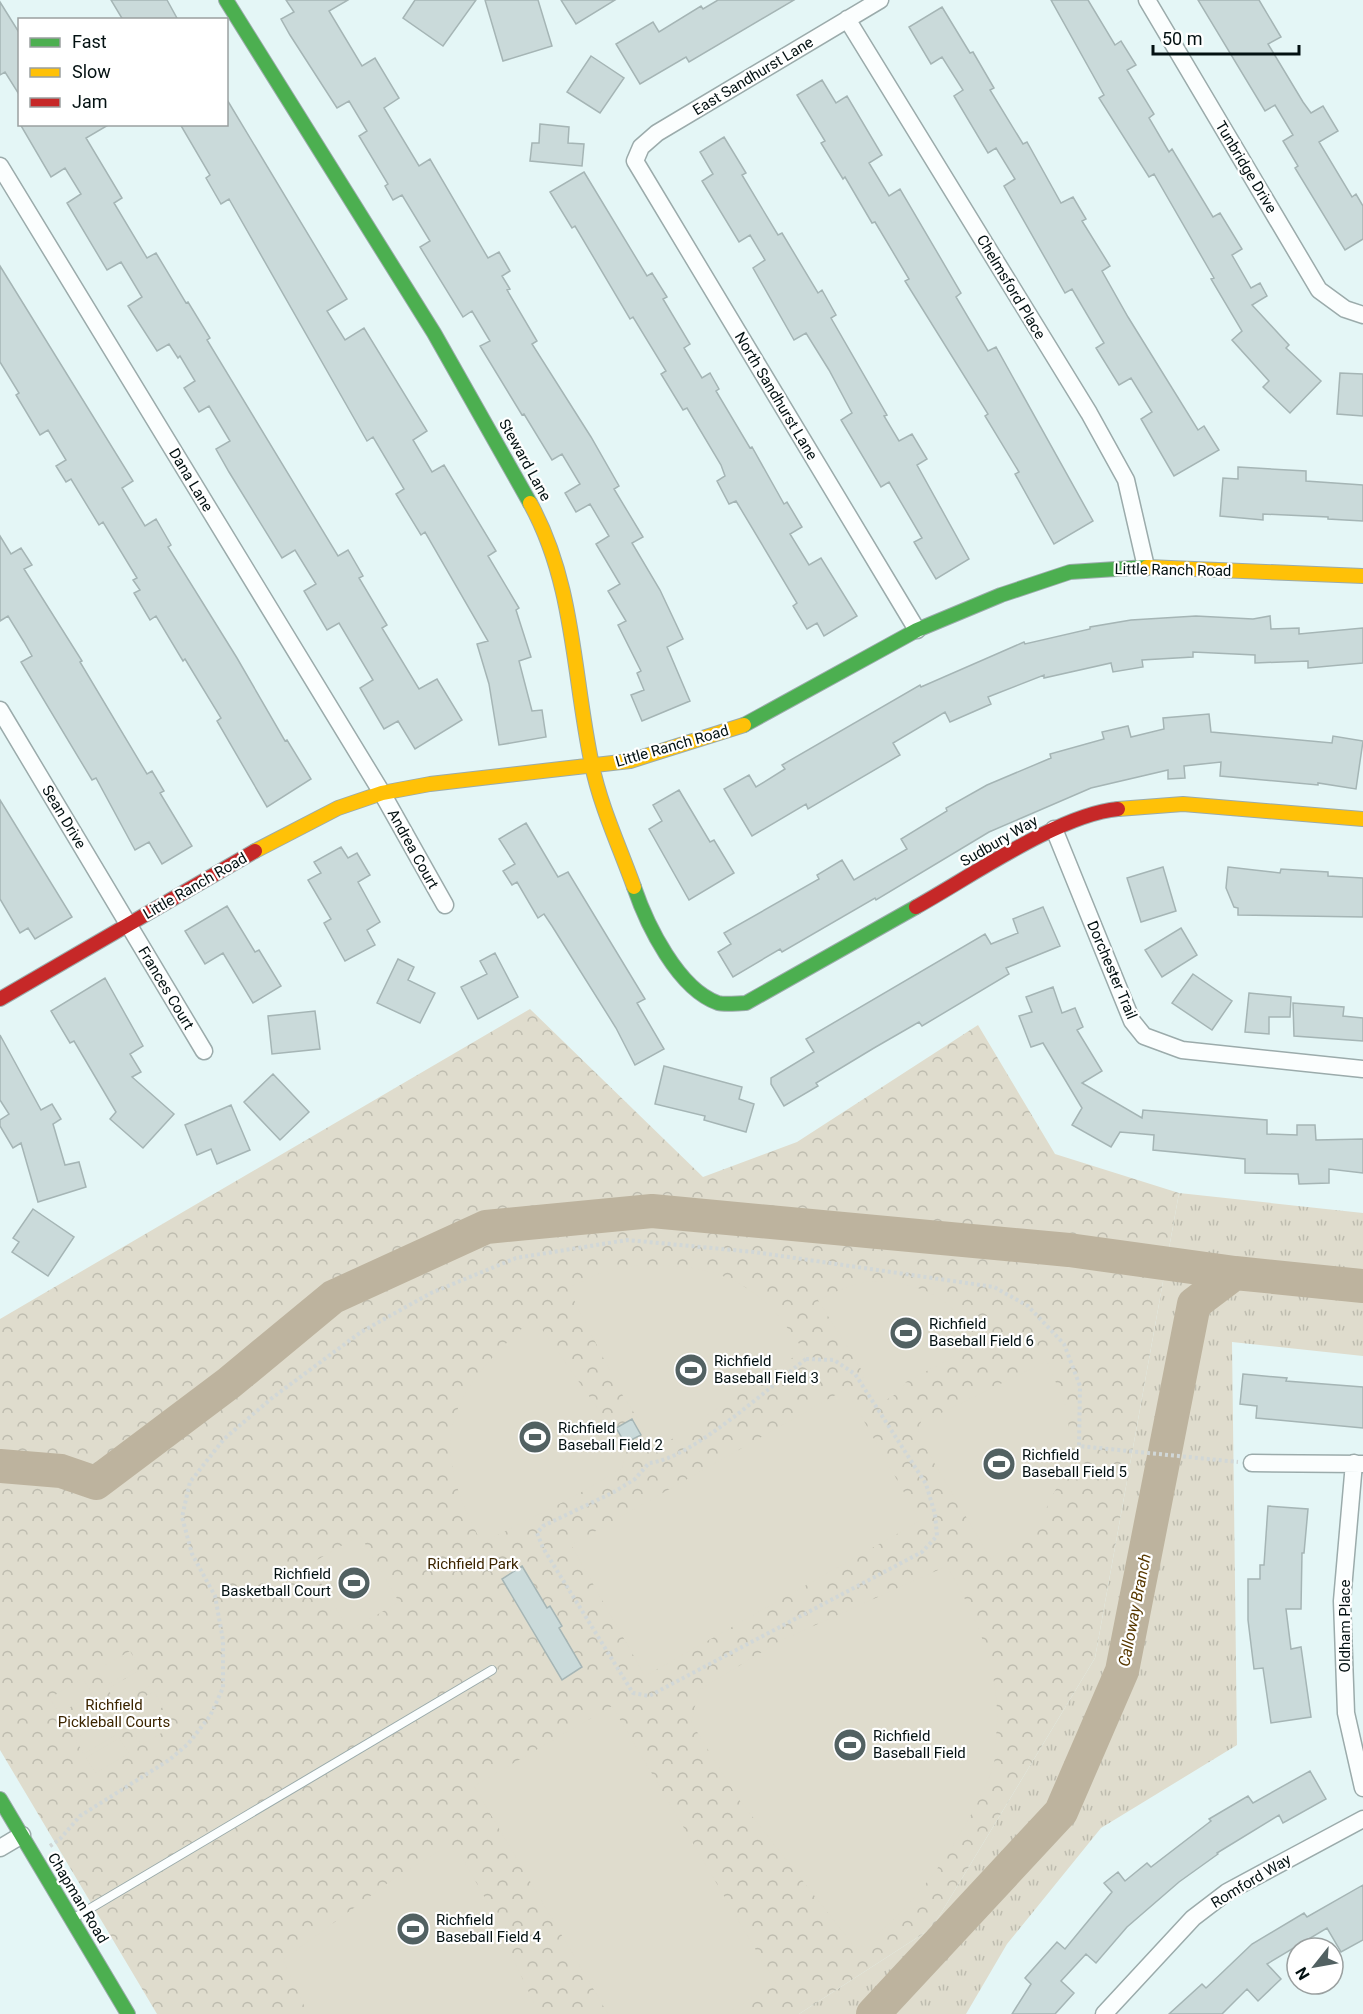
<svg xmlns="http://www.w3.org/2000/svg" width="1363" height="2014" viewBox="0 0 1363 2014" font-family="Roboto,sans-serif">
  <defs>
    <pattern id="grass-tufts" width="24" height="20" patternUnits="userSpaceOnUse" patternTransform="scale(1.5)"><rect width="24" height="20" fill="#dfdccd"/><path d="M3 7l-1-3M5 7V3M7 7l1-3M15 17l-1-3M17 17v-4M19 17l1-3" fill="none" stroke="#bebcaf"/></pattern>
    <pattern id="forest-crowns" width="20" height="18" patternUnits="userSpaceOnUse" patternTransform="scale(1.5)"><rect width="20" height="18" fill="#dfdccd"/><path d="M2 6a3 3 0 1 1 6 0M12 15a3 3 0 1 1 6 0" fill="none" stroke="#bebcaf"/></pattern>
  </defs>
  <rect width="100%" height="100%" fill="#e4f6f6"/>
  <path fill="url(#grass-tufts)" d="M1179,1193L1363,1213V1356L1232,1342L1237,1745L1101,1828L1007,1944L966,2014H799L932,1928L1095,1658Z"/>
  <path fill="url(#forest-crowns)" d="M530,1009L703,1177L797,1142L978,1025L1055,1154L1179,1193L1095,1658L932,1928L799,2014H157L0,1750V1319Z"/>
  <path fill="#dfdccd" d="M638,1265C687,1265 727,1268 765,1302C780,1315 791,1334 804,1350L669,1441L647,1433L620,1391L568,1288L603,1272Z
    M870,1281C923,1281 952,1299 980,1343L906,1382L901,1391L886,1400L872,1396L862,1381L864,1374L818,1300L849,1286Z
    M534,1318L627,1450L622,1468L575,1496L482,1543C424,1438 449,1392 534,1318Z
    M1047,1361L1066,1407L1070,1436L1061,1479L1039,1523L991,1559L926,1449L915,1443L922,1418L933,1417Z
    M846,1389L920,1521L645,1676L571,1545Z
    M360,1535L399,1602L349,1631L310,1564Z
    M947,1566C978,1620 1003,1675 996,1738C995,1748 996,1761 992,1770C982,1796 967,1823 952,1847C926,1887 896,1922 857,1950L737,1797L691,1722L699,1690L780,1641Z
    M130,1651L139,1666L106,1686L97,1670Z
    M141,1669L151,1685L117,1705L108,1689Z
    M83,1678L92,1694L59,1714L50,1698Z
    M154,1691L163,1707L130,1726L121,1711Z
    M95,1697L104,1713L71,1732L61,1717Z
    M612,1706L776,1984L725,2014H608L474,1786Z
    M165,1710L175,1725L141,1745L132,1730Z
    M108,1719L117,1734L84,1754L75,1739Z
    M119,1738L129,1753L96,1773L86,1758Z
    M442,1849L459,1852L485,1898L539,2014H308L283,1960L392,1880Z"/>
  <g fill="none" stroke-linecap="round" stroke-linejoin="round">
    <path stroke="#bdb39e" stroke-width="34" d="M0,1466L61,1471L96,1483L229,1383L333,1297L486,1227L652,1211L1069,1250L1235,1273L1363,1286
      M873,2014L1061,1812L1122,1671L1194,1304L1235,1273"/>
  </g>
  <path fill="#cadada" stroke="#a5b5b5" stroke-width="1.5" d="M111,0H167L178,20H123Z
    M286,0H348L329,11L362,66L375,58L399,98L384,108L419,166L430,159L488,258L499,252L510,271L502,276L510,289L507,290L537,341L532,344L591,437L619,486L614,489L643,537L632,543L660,590L683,639L667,647L690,701L642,721L631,695L644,690L637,673L641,671L618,625L626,621L608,591L620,584L596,544L609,536L590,504L576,512L565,493L580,484L562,454L552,460L524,414L522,415L480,346L490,341L472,311L463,317L420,247L430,241L402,195L393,200L385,186L388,184L359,136L367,131L349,101L337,108L290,35L281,19L294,12Z
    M415,0H476L443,46L403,18Z
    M485,0H538L552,46L503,61Z
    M561,0H615L576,24Z
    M718,0H794L689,62L686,57L640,84L616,44L653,22L659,32L701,6L703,9Z
    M1051,0H1088L1115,45L1121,41L1136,65L1127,70L1154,114L1149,118L1169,152L1172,149L1213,217L1220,213L1242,249L1232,255L1251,288L1260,283L1267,296L1252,305L1289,345L1286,348L1321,381L1290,413L1263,387L1269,381L1232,340L1242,331L1211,279L1214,278L1154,174L1149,177L1099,98L1104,95Z
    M1198,0H1259L1281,37L1268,44L1303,102L1311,113L1323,106L1338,131L1319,142L1352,197L1356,194L1363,206V239L1345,250L1295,168L1298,166L1283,141L1293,135L1275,105L1265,111Z
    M0,2L20,34V96L5,72L0,75Z
    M942,7L970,53L973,52L994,88L990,90L1023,144L1027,142L1061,203L1073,197L1086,219L1082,221L1110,266L1102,271L1128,317L1198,430L1204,426L1219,450L1174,476L1141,419L1152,412L1131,378L1119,385L1096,348L1104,343L1072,289L1065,293L1004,186L1015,179L996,148L988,153L954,96L963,90L942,57L931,64L909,27Z
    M591,56L624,78L600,113L567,92Z
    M822,80L836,103L847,96L882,155L869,163L889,196L900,189L961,293L956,297L988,351L996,347L1093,521L1054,544L1015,474L1019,472L985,416L988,414L905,281L909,279L875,222L872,223L845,177L843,179L821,143L825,141L797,95Z
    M226,98L347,299L327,311L345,340L364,328L427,431L413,440L432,472L444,465L496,551L488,556L519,608L516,610L531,657L519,661L532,711L542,710L546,737L499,745L489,684L477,644L488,641L425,532L421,535L396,494L404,489L373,437L367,441L229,199L221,204L206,178L210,175L180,124H226Z
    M20,124H110L86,138L122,198L114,203L147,258L156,253L186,303L188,302L210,338L207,340L338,556L348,550L363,576L359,578L387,625L382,628L419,689L437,679L462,720L415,749L398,721L384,729L360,688L373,680L339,623L327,630L304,591L316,584L295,550L282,558L229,472L216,449L230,441L209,406L199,412L184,388L195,381L180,356L178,358L169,344L157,351L128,306L142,297L121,262L107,270L67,203L81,194L65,168L51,177Z
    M540,124L569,127L568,143L584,144L582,166L530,161L532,143H539Z
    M724,137L746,173L742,175L778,235L782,233L818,293L822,290L836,315L831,318L887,415L884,416L899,441L912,434L927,459L917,465L969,559L936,579L914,542L922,538L889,482L881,487L841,420L852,413L829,370L806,333L794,340L753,268L765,260L750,235L739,242L702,181L713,174L700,152Z
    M584,172L647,276L652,273L667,297L663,299L690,344L684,348L702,378L710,373L719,389L716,391L750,448L752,447L784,504L787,502L802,527L790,534L809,565L821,558L857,616L824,636L817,623L807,629L793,606L797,603L736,501L729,504L717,481L725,476L721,465L687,408L683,410L661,374L666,371L633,317L630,319L575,226L572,228L550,192Z
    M0,266L133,481L122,488L145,526L156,519L171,545L168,547L237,658L285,741L287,740L311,779L267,807L217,721L221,718L185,659L183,661L156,616L150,620L134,593L140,590L133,580L137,578L103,522L99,525L71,479L66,482L56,466L66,460L48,430L40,435L16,395L19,393L0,362Z
    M1340,373L1363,374V416L1337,414Z
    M1238,467L1306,471V481L1363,485V521L1328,519V517L1263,514V520L1220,516L1223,478L1238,479Z
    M0,536L11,554L21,548L32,565L24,569L82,661L80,662L147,774L152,771L164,791L160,793L192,846L162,864L149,842L135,850L96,778L92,780L21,662L32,656L24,642L8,616L0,621Z
    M1196,616L1253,619L1270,616L1271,629L1299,628V634L1363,628V663L1308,668V661L1255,663V655L1193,652V657L1142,660L1143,667L1113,672L1111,663L1044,678V675L988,697L991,704L950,722L945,712L893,743L900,755L808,809L806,804L752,836L724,789L749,775L756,787L785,769L782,765L920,685L921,687L1024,642L1025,644L1090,629V627L1131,620Z
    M1209,714L1211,732L1332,743L1333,736L1363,741L1356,789L1318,783V785L1220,776L1221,762L1184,766L1185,778L1168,779V770L1091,788L989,832L876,900L875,898L782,952L780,949L733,977L718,952L731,944L724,933L819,879L817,875L842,860L854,880L907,849L901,839L947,811L946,808L987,785L1051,758L1050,754L1104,739L1102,732L1128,726L1131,737L1164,729L1163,718Z
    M679,790L710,842L714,840L734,873L689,900L649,829L662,821L653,805Z
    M0,800L72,917L35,939L28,928L20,933L0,899Z
    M526,823L558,877L568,872L645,999L637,1003L664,1049L635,1065L616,1028L552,926L544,914L538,918L517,882L512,885L503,871L515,864L499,839Z
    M341,847L348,858L357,853L370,875L358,882L380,922L367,930L375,945L345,961L324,923L331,919L308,880L321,873L314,862Z
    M1163,867L1176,911L1141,922L1127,878Z
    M1228,867L1280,873L1281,869L1328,872V876L1363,878V917L1238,915V908L1234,907L1226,888Z
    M227,906L255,952L259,950L281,986L253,1003L223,953L205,964L185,931Z
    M1043,907L1060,946L1006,968L1009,974L922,1026L919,1022L874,1048L816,1083L818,1086L784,1106L771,1084V1078L814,1052L806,1039L985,934L991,944L1018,933L1013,919Z
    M1181,928L1197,955L1162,977L1145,950Z
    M495,953L518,997L478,1019L461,987L487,974L480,961Z
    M398,959L414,967L408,980L435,993L420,1023L377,1003Z
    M1193,974L1232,1001L1212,1030L1172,1003Z
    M105,978L143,1046L130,1054L141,1072L132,1077L174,1114L143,1148L110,1119L116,1112L74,1041L70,1043L51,1011Z
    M1053,987L1062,1013L1075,1008L1083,1027L1077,1030L1102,1071L1082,1083L1142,1118L1143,1110L1267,1120V1134L1297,1135V1125H1315L1316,1140L1363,1139V1173L1329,1169V1183L1299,1184L1298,1174L1245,1173V1159L1153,1150L1154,1135L1120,1132L1111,1147L1072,1125L1082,1108L1043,1043L1031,1047L1019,1016L1032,1012L1026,997Z
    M1249,993L1291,997L1290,1017H1269V1034L1245,1032Z
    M1293,1003L1344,1007L1343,1016L1363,1018V1041L1294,1036Z
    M315,1011L320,1049L272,1054L268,1016Z
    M0,1035L41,1110L52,1104L61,1119L53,1124L65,1165L79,1162L86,1187L38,1202L21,1143L13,1148L0,1126V1120L9,1114L0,1100Z
    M664,1066L742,1087L739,1099L754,1104L746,1132L704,1120L705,1116L655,1104Z
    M273,1074L309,1112L280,1140L244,1102Z
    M231,1105L250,1150L217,1164L211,1149L197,1155L185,1125Z
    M33,1209L74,1237L48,1276L12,1252L19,1242L13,1238Z
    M1243,1374L1287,1378L1286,1381L1363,1387V1428L1256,1418L1257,1406L1240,1404Z
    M632,1419L641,1435L625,1443L616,1428Z
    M1268,1506L1308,1509L1304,1553H1302L1301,1609H1286L1291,1649L1301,1647L1311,1717L1271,1723L1263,1668L1254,1669L1248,1620V1579H1260V1565H1264Z
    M522,1566L547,1608L550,1606L562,1626L559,1628L582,1667L562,1680L502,1579Z
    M1310,1771L1326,1799L1283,1823L1279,1815L1217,1853L1218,1854L1179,1882L1127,1927L1096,1963L1086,1954L1061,1981L1074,1993L1055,2014H1012L1031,1984L1025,1978L1057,1942L1065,1949L1112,1892L1104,1883L1118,1872L1125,1881L1147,1863L1151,1867L1211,1821L1209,1819L1248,1796L1253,1803Z
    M1363,1885V1940L1341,1952L1327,1928L1267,1964L1281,1979L1258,2001L1247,1989L1222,2014H1169L1202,1984L1206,1988L1252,1944L1304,1913L1307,1917Z"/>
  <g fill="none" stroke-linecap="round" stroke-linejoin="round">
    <g stroke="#9babab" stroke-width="10">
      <path id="lane" d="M74,1918L492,1670"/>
    </g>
    <g stroke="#9babab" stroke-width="19">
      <path id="street" d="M880,0L657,133L641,147L635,161L917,630
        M1147,0L1319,290L1345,309L1363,315
        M847,19L1089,413L1126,480L1146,567
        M0,166L382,793L445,905
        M0,710L204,1051
        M1054,829L1132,1021L1144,1036L1182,1050L1363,1069
        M1252,1463L1362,1464
        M1354,1463L1342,1601L1346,1713L1363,1788
        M0,1848L22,1835
        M1104,2014L1193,1918L1227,1892L1363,1819"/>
    </g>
    <g stroke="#9babab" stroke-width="16">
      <path id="fast" d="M226,0L434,333L530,503
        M744,725L917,630L1001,595L1070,572L1147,567
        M634,887C647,925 678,989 718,1003C726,1005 738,1003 746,1003L916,907
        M0,1799L128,2014"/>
    </g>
    <g stroke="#9babab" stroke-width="16">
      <path id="slow" d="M530,503C575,584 573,677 592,765C600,805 620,848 634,887
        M1147,567L1363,576
        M1118,809L1183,804L1363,819
        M255,851L338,808L382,793L430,784L630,761L744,725"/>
    </g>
    <g stroke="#9babab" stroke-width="16">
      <path id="jam" d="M916,907C970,877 1060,814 1118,809
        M0,999L255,851"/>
    </g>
    <path stroke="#d1d7d7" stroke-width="4" stroke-dasharray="3 3" stroke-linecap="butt" d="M806,1359L834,1360L855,1374L926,1484L935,1514L937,1536L922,1552L649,1696L633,1693L543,1548L537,1533L543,1526L614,1492L635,1479L649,1463C692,1459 769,1387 806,1359Z
      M50,1846L60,1839L80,1816L169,1760L188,1744L210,1716L223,1688V1640L215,1596L192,1554L182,1517L190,1482L224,1439L272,1398L361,1332L431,1293L516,1258L627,1240L754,1252L994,1287L1028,1306L1064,1344L1080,1386L1079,1446L1238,1462"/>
    <use href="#lane" stroke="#fbfefe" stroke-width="8"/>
    <use href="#street" stroke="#fbfefe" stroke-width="16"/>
    <use href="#fast" stroke="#4caf50" stroke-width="14"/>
    <use href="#slow" stroke="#ffc107" stroke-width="14"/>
    <use href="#jam" stroke="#c62828" stroke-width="14"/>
  </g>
  <defs>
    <g id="stadium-disc" transform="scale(1.725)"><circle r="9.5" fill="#526162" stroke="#fff"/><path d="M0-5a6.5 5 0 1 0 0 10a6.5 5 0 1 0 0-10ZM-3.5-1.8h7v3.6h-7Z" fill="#fff"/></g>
  </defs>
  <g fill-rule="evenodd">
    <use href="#stadium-disc" x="906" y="1333"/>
    <use href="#stadium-disc" x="691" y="1370"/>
    <use href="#stadium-disc" x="535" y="1437"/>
    <use href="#stadium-disc" x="999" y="1464"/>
    <use href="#stadium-disc" x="354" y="1583"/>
    <use href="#stadium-disc" x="850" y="1745"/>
    <use href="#stadium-disc" x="413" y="1929"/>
  </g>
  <g text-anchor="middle" stroke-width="4.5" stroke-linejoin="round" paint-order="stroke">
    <g font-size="15" fill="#031112" stroke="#fff">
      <text transform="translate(753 76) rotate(-31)" y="5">East Sandhurst Lane</text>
      <text transform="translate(1246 167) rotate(59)" y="5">Tunbridge Drive</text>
      <text transform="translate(1011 287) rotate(59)" y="5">Chelmsford Place</text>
      <text transform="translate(776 396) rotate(59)" y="5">North Sandhurst Lane</text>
      <text transform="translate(525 460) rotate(61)" y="5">Steward Lane</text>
      <text transform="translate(191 480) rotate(59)" y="5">Dana Lane</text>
      <text transform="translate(1173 570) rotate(1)" y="5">Little Ranch Road</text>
      <text transform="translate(672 746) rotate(-16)" y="5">Little Ranch Road</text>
      <text transform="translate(64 817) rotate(59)" y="5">Sean Drive</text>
      <text transform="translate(999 841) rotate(-30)" y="5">Sudbury Way</text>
      <text transform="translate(413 849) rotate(61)" y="5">Andrea Court</text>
      <text transform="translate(195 886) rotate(-30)" y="5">Little Ranch Road</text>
      <text transform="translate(1112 970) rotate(67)" y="5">Dorchester Trail</text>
      <text transform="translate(166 988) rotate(59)" y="5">Frances Court</text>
      <text transform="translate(1345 1626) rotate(-90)" y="5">Oldham Place</text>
      <text transform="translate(1251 1881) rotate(-31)" y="5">Romford Way</text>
      <text transform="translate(78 1898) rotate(59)" y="5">Chapman Road</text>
    </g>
    <g font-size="15" fill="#031112" stroke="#fff" text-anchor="start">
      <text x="929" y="1329">Richfield<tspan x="929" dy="17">Baseball Field 6</tspan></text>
      <text x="714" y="1366">Richfield<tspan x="714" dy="17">Baseball Field 3</tspan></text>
      <text x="558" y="1433">Richfield<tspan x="558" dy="17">Baseball Field 2</tspan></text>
      <text x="1022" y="1460">Richfield<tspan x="1022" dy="17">Baseball Field 5</tspan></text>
      <text x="331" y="1579" text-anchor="end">Richfield<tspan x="331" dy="17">Basketball Court</tspan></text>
      <text x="873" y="1741">Richfield<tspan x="873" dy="17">Baseball Field</tspan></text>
      <text x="436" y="1925">Richfield<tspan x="436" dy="17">Baseball Field 4</tspan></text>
    </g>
    <g font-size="15" fill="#3c2500" stroke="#fff">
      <text x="473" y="1569">Richfield Park</text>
      <text x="114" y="1710">Richfield<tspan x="114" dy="17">Pickleball Courts</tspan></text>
    </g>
    <g font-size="16" font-style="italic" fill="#583900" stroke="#fff">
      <text transform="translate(1134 1610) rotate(-79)" y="6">Calloway Branch</text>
    </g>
  </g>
  <rect x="18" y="18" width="210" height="108" fill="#ffffff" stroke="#9aa0a0" stroke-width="1.5"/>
  <rect x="30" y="38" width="30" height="9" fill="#4caf50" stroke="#9aa0a0" stroke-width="1.5"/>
  <text x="72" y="48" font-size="18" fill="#031112">Fast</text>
  <rect x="30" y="68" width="30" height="9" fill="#ffc107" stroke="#9aa0a0" stroke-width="1.5"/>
  <text x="72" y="78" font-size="18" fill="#031112">Slow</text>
  <rect x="30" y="98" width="30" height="9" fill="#c62828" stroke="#9aa0a0" stroke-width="1.5"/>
  <text x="72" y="108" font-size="18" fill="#031112">Jam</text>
  <g transform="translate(1315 1966) rotate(239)"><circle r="28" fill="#ffffff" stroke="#9aa0a0" stroke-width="1.5"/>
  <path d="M0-4.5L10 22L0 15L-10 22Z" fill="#526162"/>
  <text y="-9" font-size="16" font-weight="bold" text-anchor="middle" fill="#031112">N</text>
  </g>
  <path d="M1153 45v9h146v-9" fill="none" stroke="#031112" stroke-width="3"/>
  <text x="1162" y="45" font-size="18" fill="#031112" stroke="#ffffff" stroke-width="4.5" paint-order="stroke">50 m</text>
</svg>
